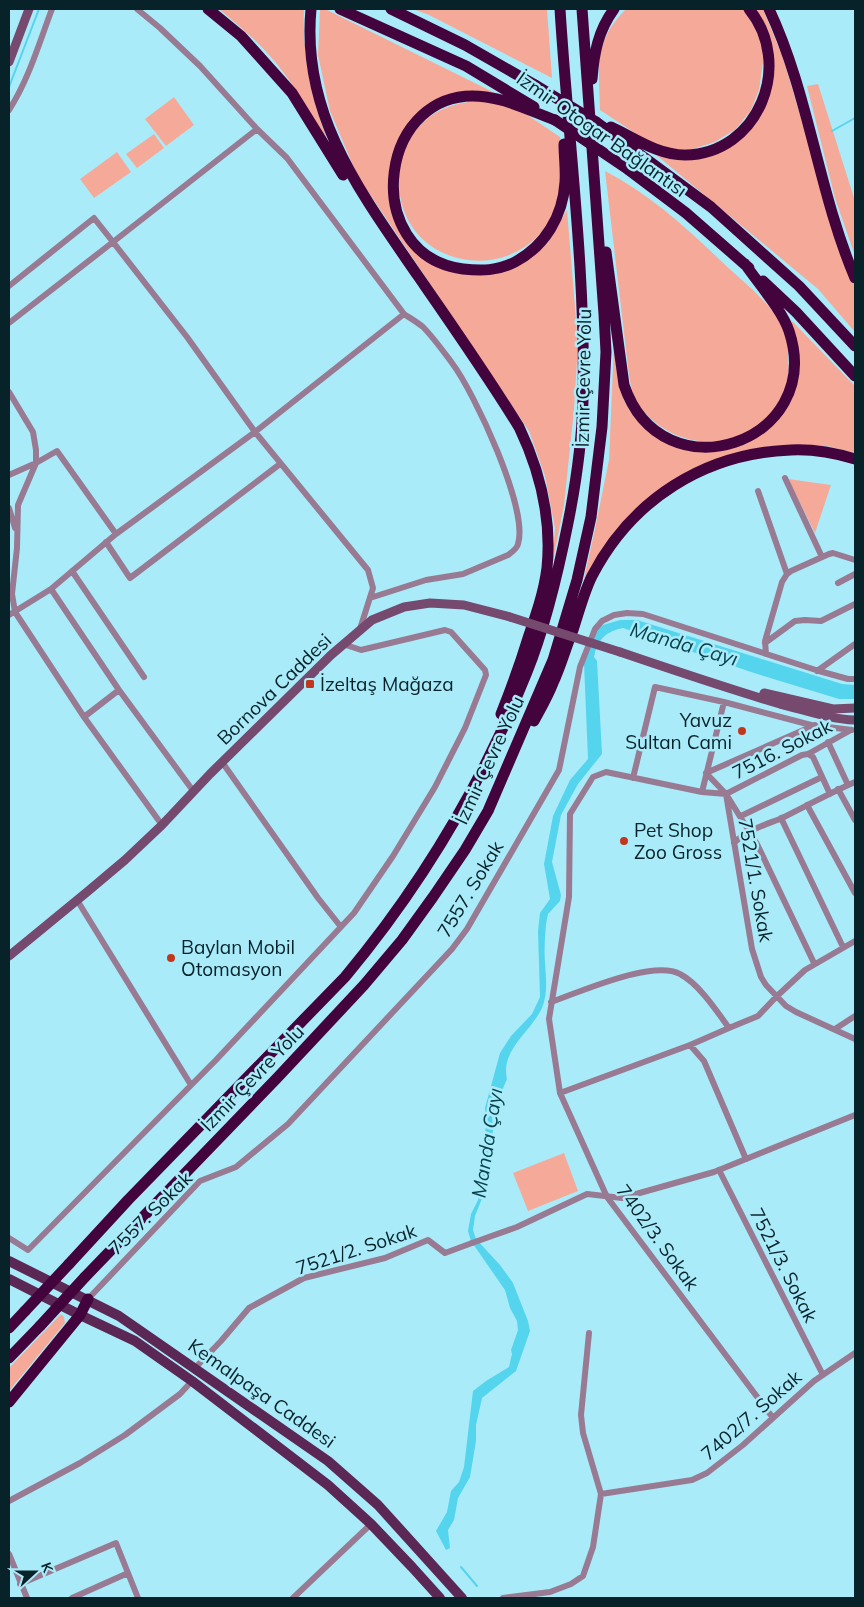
<svg xmlns="http://www.w3.org/2000/svg" width="864" height="1607" viewBox="0 0 864 1607" font-family="Mulish,sans-serif">
  <rect width="100%" height="100%" fill="#aaebfa"/>
  <path fill="#f5aa99" d="M219,9H304C302,57 311,97 328,142C312,115 296,87 275,62C259,42 238,25 219,9Z
    M320,9H325L495,93L423,110L412,120L403,133L390,197L394,216L404,233L444,268L523,263L547,244L567,210L578,344L574,410L564,505L552,566L555,528L545,476L529,431L357,175L330,111L318,55Z
    M413,9H547L552,78L429,15Z
    M626,9H743L750,16L759,34L764,55L759,90L751,110L736,129L715,142L693,149H671L647,141L600,110C599,68 593,42 626,9Z
    M754,9H763L783,58L841,251L855,287V332L818,289L655,154L724,148L770,89Z
    M818,84L855,201V256L835,198L807,86Z
    M174,97L194,125L166,146L145,119Z
    M491,100L517,108L560,137C560,157 564,186 557,205C526,289 404,274 399,186C398,169 401,153 410,139C428,108 458,101 491,100Z
    M154,134L164,148L137,168L126,154Z
    M117,152L131,172L94,198L80,179Z
    M605,171C649,194 686,227 721,261C743,282 772,303 785,331C788,338 788,349 788,357C790,377 787,387 778,404C747,457 671,452 638,404C632,397 631,384 629,375Z
    M791,320L855,386V453L827,446L780,445L746,450L708,462L623,524L584,579L595,529L609,460L614,343C617,363 617,388 627,406C670,480 786,456 799,372C801,355 795,337 791,320Z
    M788,479L831,485L815,533Z
    M564,1153L578,1191L528,1211L513,1173Z
    M61,1314L64,1317L65,1323L9,1391V1368Z"/>
  <path fill="#55d4ed" d="M620,620H637L842,684L855,685V699H839L751,672L623,628C606,631 597,640 594,657L597,661L602,754L578,784L561,815L552,862L561,895L560,901L548,914L546,924C545,937 544,950 545,963C546,979 548,993 542,1008C531,1032 500,1050 507,1079L492,1114L493,1131L487,1159L483,1196L475,1216L473,1230L476,1239L500,1265L513,1283L528,1321L530,1331L516,1371L482,1398L476,1425V1441L470,1477L458,1498L454,1520L448,1530L450,1548L446,1550L436,1531L447,1512L451,1491L459,1482L464,1467L473,1391L486,1381L509,1367L512,1354L511,1350L518,1330L517,1321L510,1308L505,1290L471,1241L468,1231L471,1214L478,1200L486,1125L485,1108L500,1053L511,1036L532,1014L540,997L538,931L540,913L550,899L544,864L553,816L570,780L588,759L584,663L597,630L603,625Z"/>
  <g fill="none" stroke-linecap="round" stroke-linejoin="round">
    <path stroke="#55d4ed" stroke-width="2" d="M9,87L39,9
      M832,131L855,118
      M461,1567L477,1586"/>
    <path stroke="#997a93" stroke-width="6" d="M137,9L160,28L200,66L257,129L287,158L404,314C410,318 417,322 423,327C433,337 443,351 452,363C474,392 529,509 518,544C517,549 512,552 508,555L463,574L426,580L370,598
      M9,110C29,79 39,43 52,9
      M257,129L113,242L187,337L255,432L368,570L373,588L360,629
      M9,286L94,218L113,242L9,323
      M9,392L33,432L36,450V463L18,505L17,548L12,594L15,612L84,717L162,825
      M9,475L36,463L57,451L116,534
      M785,478L822,557
      M758,491L787,574
      M9,508L15,528
      M106,542L130,578L280,464
      M72,571L144,677
      M838,583L855,574
      M51,589L119,690L194,792
      M9,615L51,589L116,534L255,432L404,314
      M765,643L795,621L805,620L821,621L855,604
      M766,654L765,641L782,582L787,574L791,571L829,554L833,553L855,560
      M817,671L855,644
      M724,702L811,725L852,730
      M84,717L119,690
      M828,742L848,785
      M808,754L813,757L830,794
      M222,762L318,898L341,927
      M633,778L655,687L724,702L702,792
      M838,789L855,820
      M726,794L802,755L808,754L851,730
      M807,805L855,893
      M741,816L822,777
      M781,818L843,947
      M734,843C747,830 765,825 782,818C806,806 830,793 855,782
      M77,900L191,1085
      M814,963L757,844L726,794L706,773L815,725
      M551,1002C580,992 653,959 680,974C699,984 716,1010 729,1028L758,1016L776,997L805,970L855,941
      M835,1029L855,1016
      M690,1045L704,1061L746,1159L855,1115
      M560,1093L690,1045L729,1028
      M719,1170L823,1375
      M9,1238L28,1250L216,1060L354,913L393,856L435,787L465,728L486,675L485,670L451,632L445,630L361,650L343,644
      M88,1299L200,1181L236,1167L288,1124L452,949L467,929L559,770L580,667L595,629L602,621L614,615L627,613L643,614L819,671L848,679H855
      M195,1368L221,1341L249,1308L304,1278L385,1258L428,1240L445,1253L472,1243
      M773,1418L607,1197L560,1093L549,1019L569,897L570,814L593,777L606,772L702,792L726,794L752,949L761,977L766,985L786,1006L796,1012L855,1039
      M601,1494L692,1480L707,1473L743,1445L814,1381L855,1353
      M9,1501L80,1463L125,1435L180,1394L192,1381
      M9,1554L27,1598
      M20,1584L116,1543L138,1598
      M72,1598L128,1573
      M293,1598L371,1524
      M503,1598L550,1592L571,1584L583,1576L593,1547L601,1494L583,1433L581,1415L589,1333"/>
    <path stroke="#754a6e" stroke-width="9" d="M9,62L29,9
      M620,652C673,670 726,688 780,704C805,710 829,719 855,720
      M764,693L833,709L855,708
      M9,956L87,892L125,860L162,825L210,774L331,655L372,620L404,607L430,603L464,605L510,617"/>
    <path stroke="#5b2754" stroke-width="10" d="M9,1261L119,1316L328,1461L378,1505L462,1598
      M9,1279L80,1315L135,1341L192,1381L328,1485L371,1524L412,1567L440,1598"/>
    <path stroke="#43033d" stroke-width="11" d="M208,9L241,36L292,93L343,175
      M311,9C301,115 361,193 418,276C452,325 487,375 519,427C540,471 552,518 547,568C544,592 536,615 528,638C520,664 511,689 501,714
      M340,9L466,66L534,107
      M391,9L465,45L535,85
      M769,9C809,94 818,191 855,278
      M592,79C594,53 598,31 614,9
      M555,120C533,112 510,100 486,97C378,82 357,255 463,269C481,271 498,271 515,262C545,246 563,216 565,182C566,170 564,157 564,144
      M596,122L711,207L799,286L855,346
      M611,127C635,138 657,155 685,155C759,154 794,64 749,9
      M629,170L686,213L749,268
      M606,252L624,385C662,498 826,443 789,331C782,310 758,283 745,264
      M763,281L796,312L855,376
      M534,721C541,708 548,696 553,683C561,666 566,647 573,630C579,612 584,592 592,576C632,499 705,453 791,450C813,449 835,453 855,459
      M69,1264L128,1200L345,977C420,887 483,782 527,672C546,625 558,573 568,523C576,483 582,442 583,400C586,269 568,139 560,9
      M85,1277L278,1077L364,985L402,940L433,897L465,850L488,811L553,660L577,580L591,517L602,427L606,352L604,314L582,9
      M9,1328L25,1311
      M9,1358L40,1326
      M9,1402L80,1315L88,1299"/>
    <path stroke="#997a93" stroke-width="6" d="M472,1243L517,1227L587,1194L622,1198L714,1172L746,1159"/>
    <path stroke="#754a6e" stroke-width="9" d="M510,617L620,652"/>
    <path stroke="#43033d" stroke-width="11" d="M535,85L596,122
      M555,120L629,170
      M25,1311L69,1264
      M40,1326L85,1277"/>
  </g>
  <g fill="#c2371b" stroke="#aaebfa" stroke-width="2">
    <rect x="305" y="679" width="10" height="10" rx="2.5"/>
    <circle cx="742" cy="731" r="5"/>
    <circle cx="624" cy="841" r="5"/>
    <circle cx="171" cy="958" r="5"/>
  </g>
  <g text-anchor="middle" stroke-width="5" stroke-linejoin="round" paint-order="stroke">
    <g font-size="19" fill="#072228" stroke="#aaebfa">
      <text transform="translate(602 134) rotate(35)" y="7">İzmir Otogar Bağlantısı</text>
      <text transform="translate(583 378) rotate(-89)" y="7">İzmir Çevre Yolu</text>
      <text transform="translate(274 689) rotate(-44)" y="7">Bornova Caddesi</text>
      <text transform="translate(782 749) rotate(-27)" y="7">7516. Sokak</text>
      <text transform="translate(489 760) rotate(-65)" y="7">İzmir Çevre Yolu</text>
      <text transform="translate(756 880) rotate(80)" y="7">7521/1. Sokak</text>
      <text transform="translate(470 889) rotate(-59)" y="7">7557. Sokak</text>
      <text transform="translate(252 1078) rotate(-46)" y="7">İzmir Çevre Yolu</text>
      <text transform="translate(150 1213) rotate(-45)" y="7">7557. Sokak</text>
      <text transform="translate(658 1237) rotate(54)" y="7">7402/3. Sokak</text>
      <text transform="translate(356 1249) rotate(-18)" y="7">7521/2. Sokak</text>
      <text transform="translate(784 1265) rotate(63)" y="7">7521/3. Sokak</text>
      <text transform="translate(262 1393) rotate(35)" y="7">Kemalpaşa Caddesi</text>
      <text transform="translate(751 1415) rotate(-41)" y="7">7402/7. Sokak</text>
    </g>
    <g font-size="19" fill="#072228" stroke="#aaebfa" text-anchor="start">
      <text x="320" y="691">İzeltaş Mağaza</text>
      <text x="732" y="727" text-anchor="end">Yavuz<tspan x="732" dy="22">Sultan Cami</tspan></text>
      <text x="634" y="837">Pet Shop<tspan x="634" dy="22">Zoo Gross</tspan></text>
      <text x="181" y="954">Baylan Mobil<tspan x="181" dy="22">Otomasyon</tspan></text>
    </g>
    <g font-size="20" font-style="italic" fill="#07434d" stroke="#aaebfa">
      <text transform="translate(684 644) rotate(16)" y="7">Manda Çayı</text>
      <text transform="translate(487 1143) rotate(-81)" y="7">Manda Çayı</text>
    </g>
  </g>
  <rect width="864" height="1607" fill="none" stroke="#072228" stroke-width="20"/>
  <g transform="translate(35 1572) rotate(69)" stroke="#aaebfa" stroke-width="4" paint-order="stroke">
  <path d="M0-4L9 19L0 12L-9 19Z" fill="#072228"/>
  <text y="-8" font-size="14" font-weight="bold" text-anchor="middle" fill="#072228">K</text>
  </g>
</svg>
